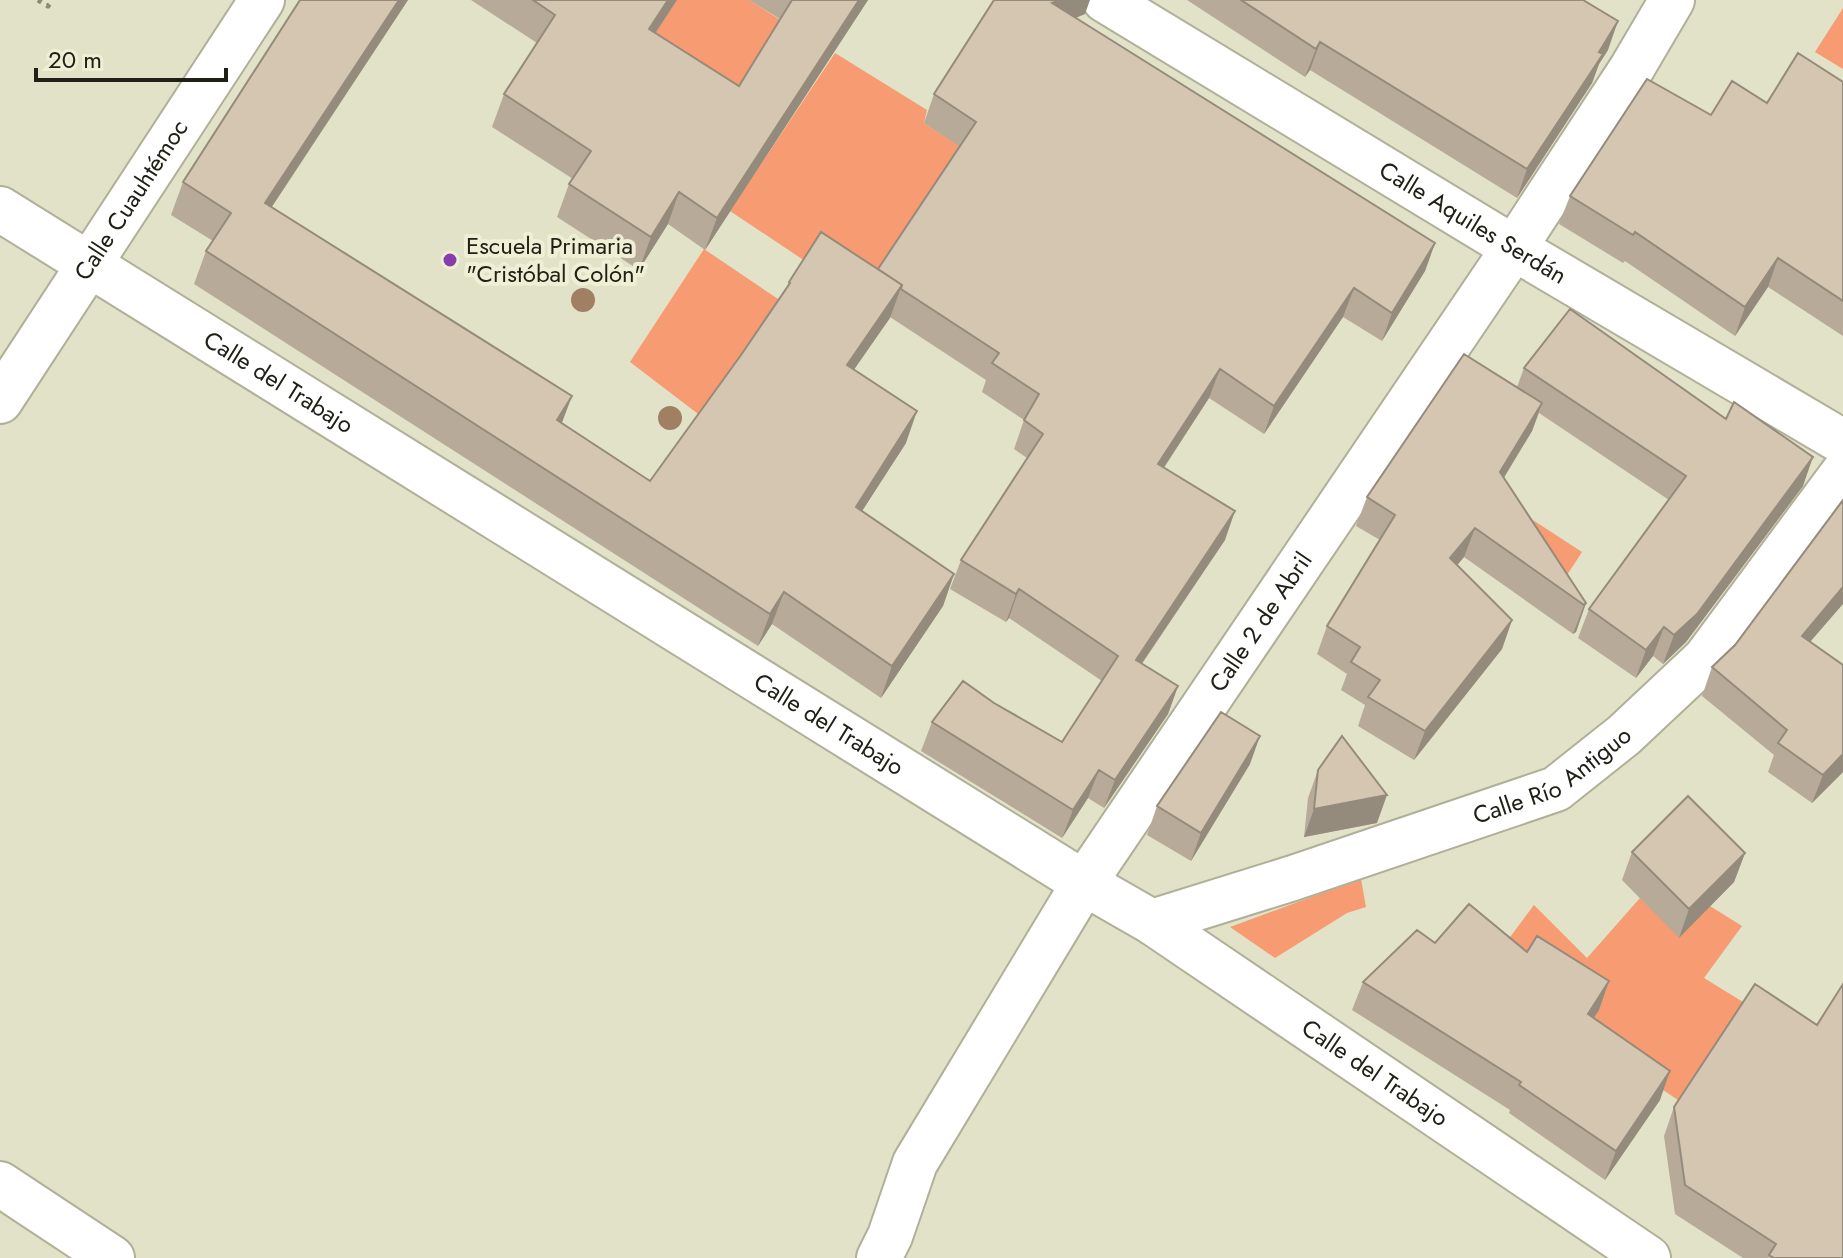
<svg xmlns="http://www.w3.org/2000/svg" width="1843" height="1258" viewBox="0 0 1843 1258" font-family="Jost,sans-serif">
  <rect width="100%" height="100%" fill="#e2e2c9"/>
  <path fill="#f69b72" d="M667,0H749L787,24L741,97L609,13Z
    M1843,8V69L1815,52Z
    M835,53L927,110L924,123L966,150L865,301L730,211Z
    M704,249L784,303L706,420L630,362Z
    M1493,494L1582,552L1567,575Z
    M1361,879L1366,907L1347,913L1275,958L1230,927Z
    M1640,898L1679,937L1710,906L1742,926L1704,978L1743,1002L1678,1100L1582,1036L1492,961L1534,905L1587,958Z"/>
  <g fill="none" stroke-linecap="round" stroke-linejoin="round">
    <g stroke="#b0b098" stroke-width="48">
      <g id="minor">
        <path id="s1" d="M1105,0L1514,248L1843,442"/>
        <path id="s2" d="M0,209L1084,883L1152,922L1648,1258"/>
        <path id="s3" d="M0,401L262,0"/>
        <path id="s4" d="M1152,922L1293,878L1556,789L1624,735L1705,659L1843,473"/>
        <path d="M0,1184L112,1258"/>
        <path id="s5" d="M879,1258L890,1236L915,1163L1084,883L1514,248L1632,68L1672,0"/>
      </g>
    </g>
    <path stroke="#8a8a78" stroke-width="5" stroke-dasharray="4 6" stroke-linecap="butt" d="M38,0L48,6L52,0"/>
    <use href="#minor" stroke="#fff" stroke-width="44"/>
  </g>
  <g fill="#a07f63">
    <circle cx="583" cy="300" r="12"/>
    <circle cx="670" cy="418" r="12"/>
  </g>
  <path fill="#b7aa98" d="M300,0H408L272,207L562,423L650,481L741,355L786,290L789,282L878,269L959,146L924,123L934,94L994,0L1085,14L1076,18L1435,243L1425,271L1382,341L1343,317L1264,434L1209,398L1164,468L1225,540L1142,664L1178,686L1168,714L1104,808L1088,798L1062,838L921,751L932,722L994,703L1062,742L1102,681L1009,618L1006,622L950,589L961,560L1027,458L1014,449L1024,420L982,392L986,380L890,317L854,369L906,443L862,511L954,574L943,606L881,698L772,624L758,646L194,284L206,251L213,241L171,215L183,182Z
    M471,0H677L655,33L739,86L780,19L749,0H868L705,250L668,224L639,270L557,217L569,184L573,179L492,127L504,94L537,43Z
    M1187,0H1583L1608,50L1599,64L1592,83L1517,198L1310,70L1305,77Z
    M1843,82V336L1768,287L1735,336L1625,261L1623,263L1559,224L1570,196L1711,115L1767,103Z
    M1524,368L1803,486L1686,642L1663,664L1653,656L1636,678L1578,638L1589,609L1669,500L1539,413L1532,431L1504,478L1586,603L1576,632L1573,634L1464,557L1457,565L1512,620L1502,649L1414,760L1358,726L1365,705L1341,690L1347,674L1317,654L1327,626L1380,540L1356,526L1367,497L1517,387Z
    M1810,642L1843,772L1812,803L1768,772L1774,755L1702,696L1712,667L1735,645Z
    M1250,764L1191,861L1147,835L1157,806Z
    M1318,770L1377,823L1304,837L1308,798Z
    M1632,852L1745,853L1734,882L1679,938L1622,880Z
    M1435,943L1527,952L1609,981L1599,1010L1593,1018L1660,1100L1605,1180L1509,1113L1510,1110L1352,1010L1363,982Z
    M1817,1025L1843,1258H1743L1675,1214L1664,1136L1674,1107Z"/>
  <path fill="#958b7c" d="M399,0H408L253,235L265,203Z
    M668,0H677L637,61L649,29Z
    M859,0H868L705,250L717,218Z
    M1059,0H1090L1085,14L1042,31L1052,3Z
    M1618,21L1608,50L1599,64L1592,83L1517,198L1527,169Z
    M1320,42L1310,70L1305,77L1316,49Z
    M679,192L668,224L639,270L651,237Z
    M1435,243L1425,271L1382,341L1392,313Z
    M1778,258L1768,287L1735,336L1745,307Z
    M902,285L890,318L835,397L847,365Z
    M1354,288L1343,317L1264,434L1274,406Z
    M1220,369L1209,398L1147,493L1158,464Z
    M572,396L560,428L557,420Z
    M1542,403L1532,431L1490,500L1500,472Z
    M917,411L906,443L844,539L856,507Z
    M1813,457L1803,486L1686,642L1663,664L1674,635Z
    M1235,511L1225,540L1125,688L1136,660Z
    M1475,528L1464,557L1439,587L1450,558Z
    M954,574L943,606L881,698L892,666Z
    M1843,587V604L1791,664L1802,636Z
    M1019,589L1009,618L1006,622L1016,594Z
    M784,592L772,624L758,646L770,614Z
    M1586,603L1576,632L1573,634L1584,605Z
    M1512,620L1502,649L1414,760L1425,731Z
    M1664,627L1653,656L1636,678L1646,650Z
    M1178,686L1168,714L1104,808L1115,780Z
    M1260,736L1250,764L1191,861L1201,833Z
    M1843,754V772L1812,803L1823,775Z
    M1099,770L1088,798L1062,838L1073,810Z
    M1387,795L1377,823L1304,837L1314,809Z
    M1745,853L1734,882L1679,938L1689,909Z
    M1609,981L1599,1010L1577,1043L1588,1014Z
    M1670,1071L1660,1100L1605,1180L1616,1151Z"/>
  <path fill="#d5c6b1" stroke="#958b7c" stroke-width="2" d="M300,0H399L265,203L572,396L557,420L650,481L741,355L790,283L789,282L821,232L902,285L847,365L917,411L856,507L954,574L892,666L784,592L770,614L206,251L231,213L183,182Z
    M533,0H668L649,29L739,86L792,0H859L717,218L679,192L651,237L569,184L591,151L504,94L555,15Z
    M994,0H1059L1052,3L1435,243L1392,313L1354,288L1274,406L1220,369L1158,464L1235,511L1136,660L1178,686L1115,780L1099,770L1073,810L932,722L963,681L994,703L1062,742L1118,656L1019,589L1016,594L961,560L1043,434L1024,420L1039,394L992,363L999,353L901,289L902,285L878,269L976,122L934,94Z
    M1241,0H1583L1618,21L1599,52L1603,54L1527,169L1320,42L1316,49Z
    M1798,53L1843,82V301L1778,258L1745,307L1635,232L1633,235L1570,196L1647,79L1711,115L1732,81L1767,103Z
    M1570,309L1726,419L1734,402L1813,457L1697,614L1674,635L1664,627L1646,650L1589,609L1686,476L1524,368Z
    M1464,354L1542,403L1500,472L1586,603L1584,605L1475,528L1450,558L1512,620L1425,731L1368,697L1380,680L1351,662L1360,647L1327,626L1395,515L1367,497Z
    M1843,500V587L1802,636L1843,665V754L1823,775L1778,743L1787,730L1712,667L1735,645Z
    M1221,712L1260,736L1201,833L1157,806Z
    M1342,736L1387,795L1314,809L1318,770Z
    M1688,796L1745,853L1689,909L1632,852Z
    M1469,904L1527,952L1537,936L1609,981L1588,1014L1670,1071L1616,1151L1519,1085L1521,1082L1363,982L1417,930L1435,943Z
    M1755,984L1817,1025L1843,984V1258H1774L1769,1255L1776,1244L1685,1185L1674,1107Z"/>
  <circle fill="#883cad" stroke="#efefd6" stroke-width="3" cx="450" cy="260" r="8"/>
  <g text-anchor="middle" stroke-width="8" stroke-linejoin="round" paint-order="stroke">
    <g font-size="24" fill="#202017" stroke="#efefd6">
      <text dy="8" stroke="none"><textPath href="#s3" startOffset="240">Calle Cuauhtémoc</textPath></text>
      <text dy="8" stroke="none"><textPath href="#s1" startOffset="430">Calle Aquiles Serdán</textPath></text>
      <text dy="8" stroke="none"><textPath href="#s2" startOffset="328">Calle del Trabajo</textPath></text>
      <text dy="8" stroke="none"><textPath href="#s5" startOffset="744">Calle 2 de Abril</textPath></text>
      <text dy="8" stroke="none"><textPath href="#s2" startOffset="976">Calle del Trabajo</textPath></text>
      <text dy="8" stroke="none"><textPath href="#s4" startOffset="428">Calle Río Antiguo</textPath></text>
      <text dy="8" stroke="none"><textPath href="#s2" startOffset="1624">Calle del Trabajo</textPath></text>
    </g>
    <g font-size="24" fill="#202017" stroke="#efefd6" text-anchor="start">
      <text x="466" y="254">Escuela Primaria<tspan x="466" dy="28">"Cristóbal Colón"</tspan></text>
    </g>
  </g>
  <path d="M36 68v12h190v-12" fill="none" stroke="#202017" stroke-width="4"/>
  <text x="48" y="68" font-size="24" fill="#202017" stroke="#efefd6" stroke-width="6" paint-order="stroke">20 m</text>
</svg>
